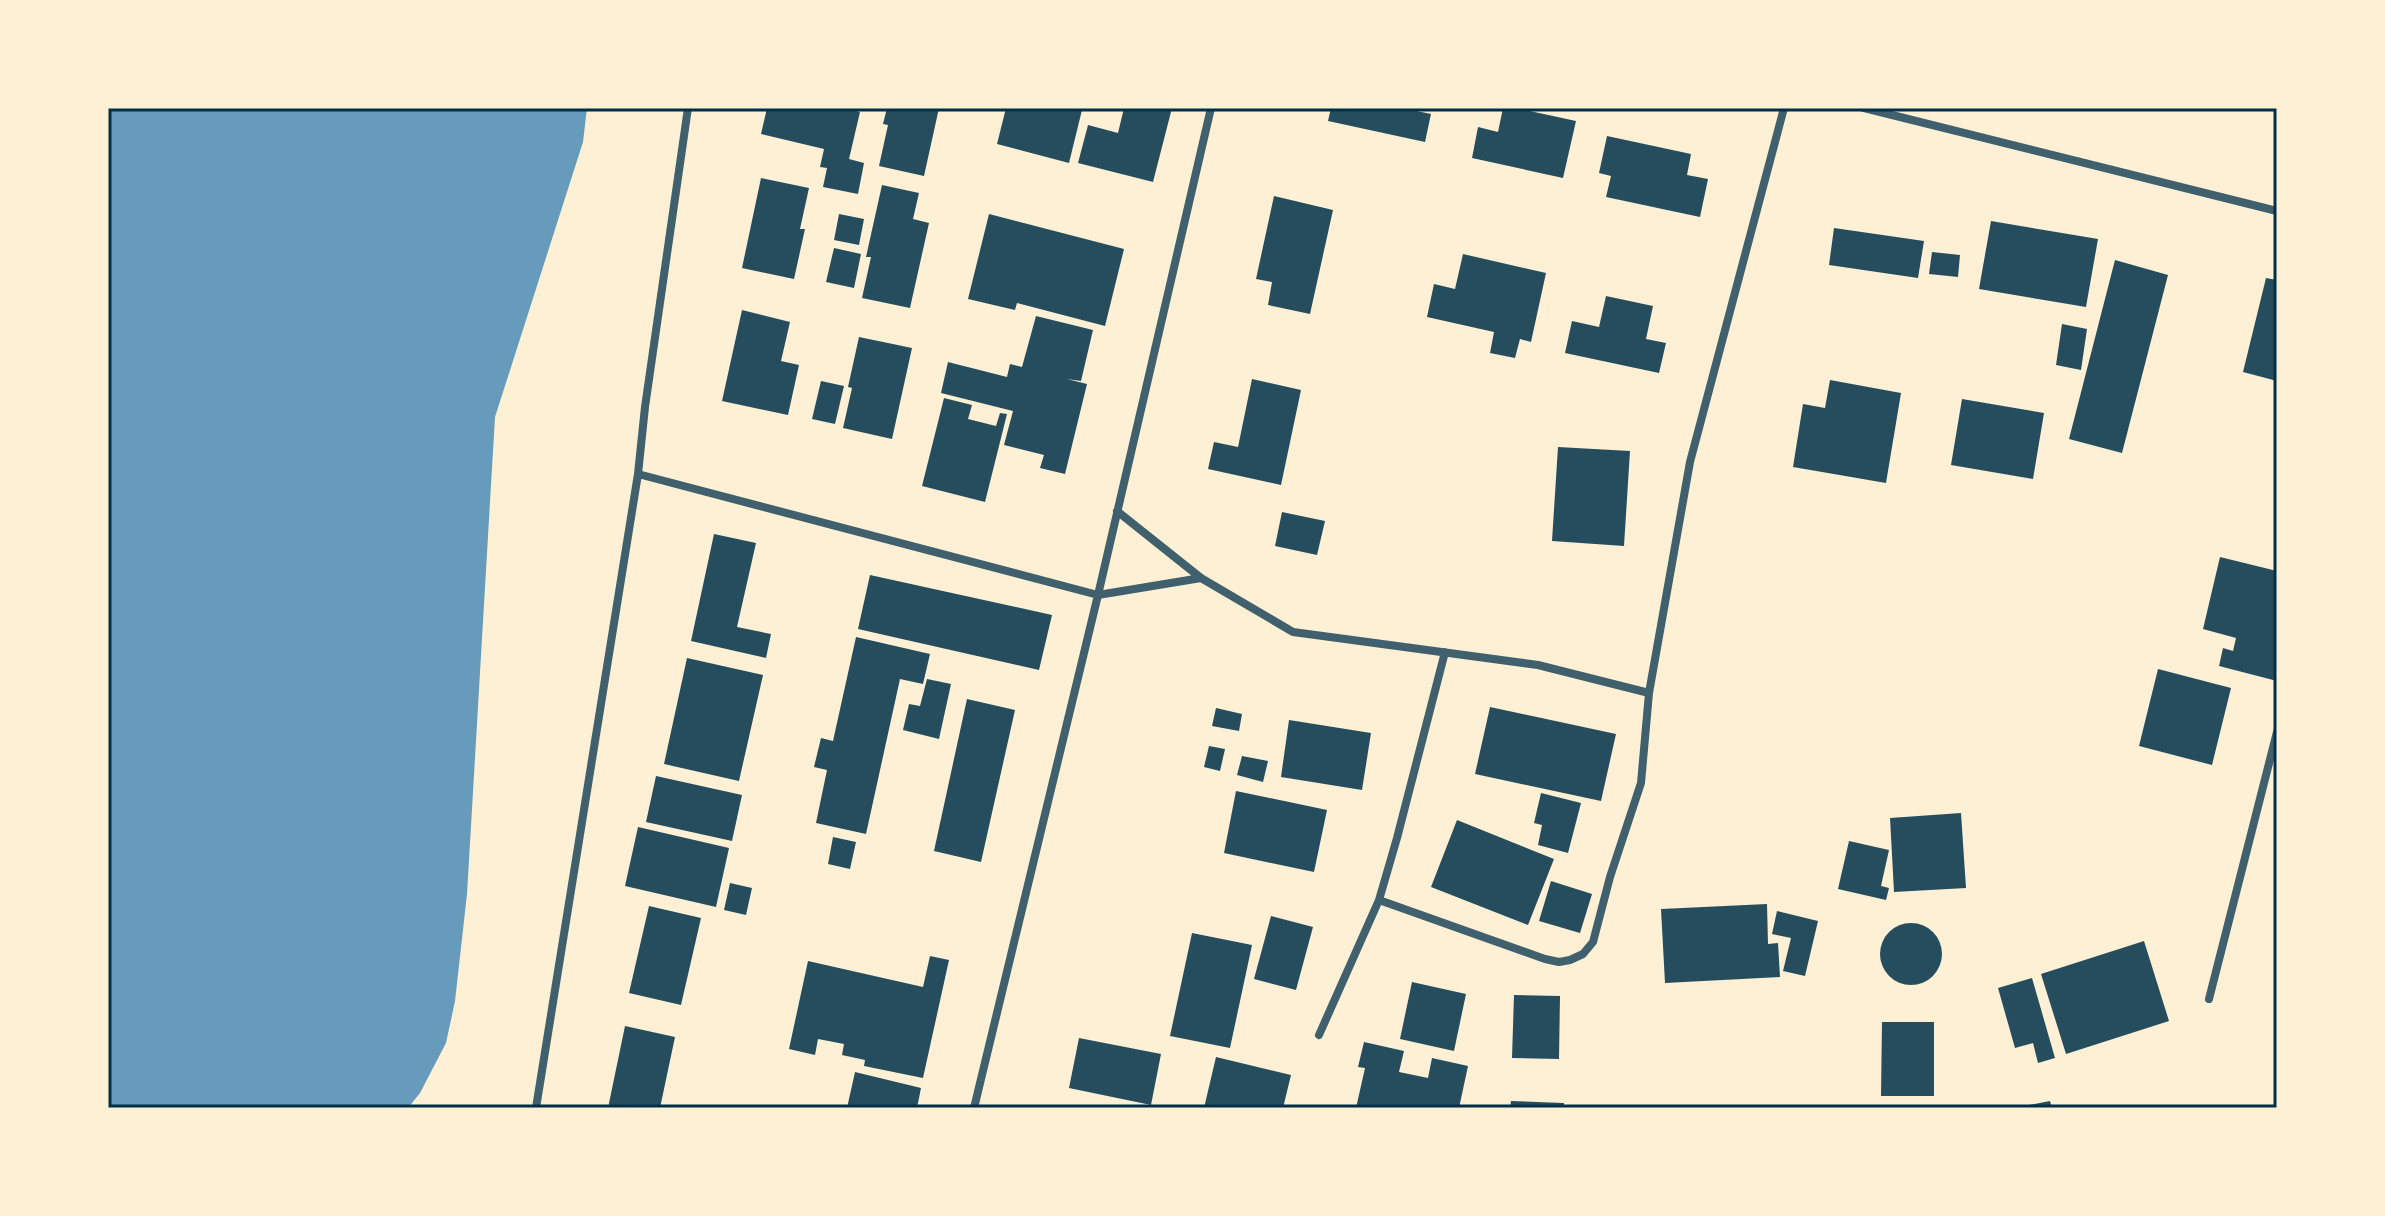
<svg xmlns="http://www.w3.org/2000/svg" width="2385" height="1216" viewBox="0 0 2385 1216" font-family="Overpass,sans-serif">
  <rect width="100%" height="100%" fill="#fdf0d5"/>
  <path fill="#669bbc" d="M108,108H587L583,142L495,417L467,894L455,1001L446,1043L420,1093L408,1108H108Z"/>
  <path fill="#264d5e" d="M767,108H845L860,112L849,159L864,163L858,194L823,187L827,168L820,167L824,149L761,134Z
    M887,108H939L924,176L879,166L888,125L883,124Z
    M1006,108H1074L1082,110L1069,163L997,144Z
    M1124,108H1172L1153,182L1078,163L1088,125L1118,133Z
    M1331,108H1412V110L1431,114L1425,142L1328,121Z
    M1503,108H1516L1576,121L1563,178L1472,158L1478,127L1498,132Z
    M1607,136L1691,154L1687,175L1708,179L1700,217L1606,197L1611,176L1599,173Z
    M761,178L809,188L800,229H805L794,279L742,268Z
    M882,185L919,193L913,219L929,223L910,308L862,298L871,257H866Z
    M1274,196L1333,210L1310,314L1268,305L1272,282L1256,279Z
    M839,214L864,219L859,245L834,240Z
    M989,214L1124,249L1105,326L1017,303L1015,310L968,299Z
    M1991,221L2098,239L2086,307L1979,289Z
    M1834,228L1924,241L1918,278L1829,265Z
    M834,248L861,254L854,288L826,282Z
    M1932,252L1960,255L1958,277L1929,274Z
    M1463,254L1546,273L1531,342L1520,339L1515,358L1490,353L1494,332L1427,317L1434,284L1455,289Z
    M2115,260L2168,275L2122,453L2069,439Z
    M2266,278L2277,280V381L2243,372Z
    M1606,296L1653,306L1646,339L1666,343L1659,373L1565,353L1572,321L1599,327Z
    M742,310L790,322L781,361L799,365L788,415L722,401Z
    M1036,316L1093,330L1081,381L1067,379L1087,384L1065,474L1040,468L1044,455L1004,445L1013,411L941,393L948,362L1007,377L1010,364L1022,367Z
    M2062,324L2087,329L2081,370L2056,365Z
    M859,337L912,348L892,439L843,428L852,388L848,387Z
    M1252,379L1301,390L1281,485L1208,469L1214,442L1238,447Z
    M1830,380L1901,393L1886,483L1793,467L1803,404L1825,408Z
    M821,381L844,386L835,424L812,419Z
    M944,398L972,405L968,419L996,426L1000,413L1007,414L985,502L922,486Z
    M1962,399L2044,413L2033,479L1951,465Z
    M1558,447L1630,451L1624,546L1552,541Z
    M1282,512L1325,521L1317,555L1275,546Z
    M714,534L756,543L737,627L771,634L766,658L691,641Z
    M2220,557L2277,571V681L2219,666L2223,648L2233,651L2236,638L2203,629Z
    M870,575L1052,615L1039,670L858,629Z
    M856,637L930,654L923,684L900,679L866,834L816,823L827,770L814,767L821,738L833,741Z
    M687,658L763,675L739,781L664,764Z
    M2158,669L2231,688L2212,765L2139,746Z
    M927,679L951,684L939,739L903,730L909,704L920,706Z
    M967,699L1015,710L981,862L934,851Z
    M1490,707L1616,734L1601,801L1475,774Z
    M1216,708L1242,714L1239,731L1212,726Z
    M1289,720L1371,733L1362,790L1281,777Z
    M1209,746L1225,749L1220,771L1204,767Z
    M1242,756L1268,761L1263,782L1237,775Z
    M656,776L742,795L732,841L646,822Z
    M1236,791L1327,810L1314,872L1224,853Z
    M1541,793L1581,803L1568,853L1538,845L1542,825L1534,823Z
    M1961,813L1966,888L1894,892L1890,818Z
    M1457,820L1554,859L1528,925L1431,887Z
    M638,827L729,848L716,907L625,886Z
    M833,837L856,842L850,869L828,864Z
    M1849,841L1889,850L1881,886L1889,888L1886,900L1838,889Z
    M1551,881L1592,894L1580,933L1539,921Z
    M730,883L752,888L746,915L724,910Z
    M1767,904L1768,944L1778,943L1780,977L1665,983L1661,909Z
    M649,906L701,918L681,1005L629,993Z
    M1777,911L1818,921L1805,976L1783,971L1791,938L1772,934Z
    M1271,916L1313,927L1296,990L1254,979Z
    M1880 954a31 31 0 1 1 62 0a31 31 0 1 1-62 0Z
    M1192,933L1252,945L1230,1048L1170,1036Z
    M2144,941L2169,1021L2066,1054L2041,974Z
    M930,956L949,960L923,1078L864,1066L865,1060L842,1055L844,1044L818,1039L815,1055L789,1049L808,961L923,987Z
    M2032,978L2055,1058L2038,1063L2033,1043L2015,1048L1998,988Z
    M1412,982L1466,994L1454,1051L1400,1039Z
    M1514,995L1560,996L1559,1059L1512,1058Z
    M1882,1022H1934V1096H1881Z
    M625,1026L675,1037L660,1108H608Z
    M1079,1038L1161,1054L1151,1105L1069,1088Z
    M1364,1042L1404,1051L1399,1072L1428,1078L1432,1058L1468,1066L1459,1108H1356L1365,1068L1358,1067Z
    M1216,1057L1291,1075L1283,1108H1204Z
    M855,1072L921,1088L917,1108H847Z
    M1511,1101L1564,1103V1108H1510Z
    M2050,1101L2052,1108H2019V1107Z"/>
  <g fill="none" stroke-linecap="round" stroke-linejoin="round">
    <path stroke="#3f606c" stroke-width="8" d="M1864,108L2277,211
      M638,474L1098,595L1201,578
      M1117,511L1201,578L1293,632L1538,665L1649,693
      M1379,900L1545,959L1559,962L1570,960L1583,954L1593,942L1610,877L1641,783L1649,693L1690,462L1784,108
      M2209,999L2277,732
      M1319,1035L1379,900L1397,838L1445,652
      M536,1108L638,474L645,407L688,108
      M974,1108L1098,595L1211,108"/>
  </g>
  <rect width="2385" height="1216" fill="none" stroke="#fdf0d5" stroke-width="220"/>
  <rect x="110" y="110" width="2165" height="996" fill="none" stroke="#003049" stroke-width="3"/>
</svg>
